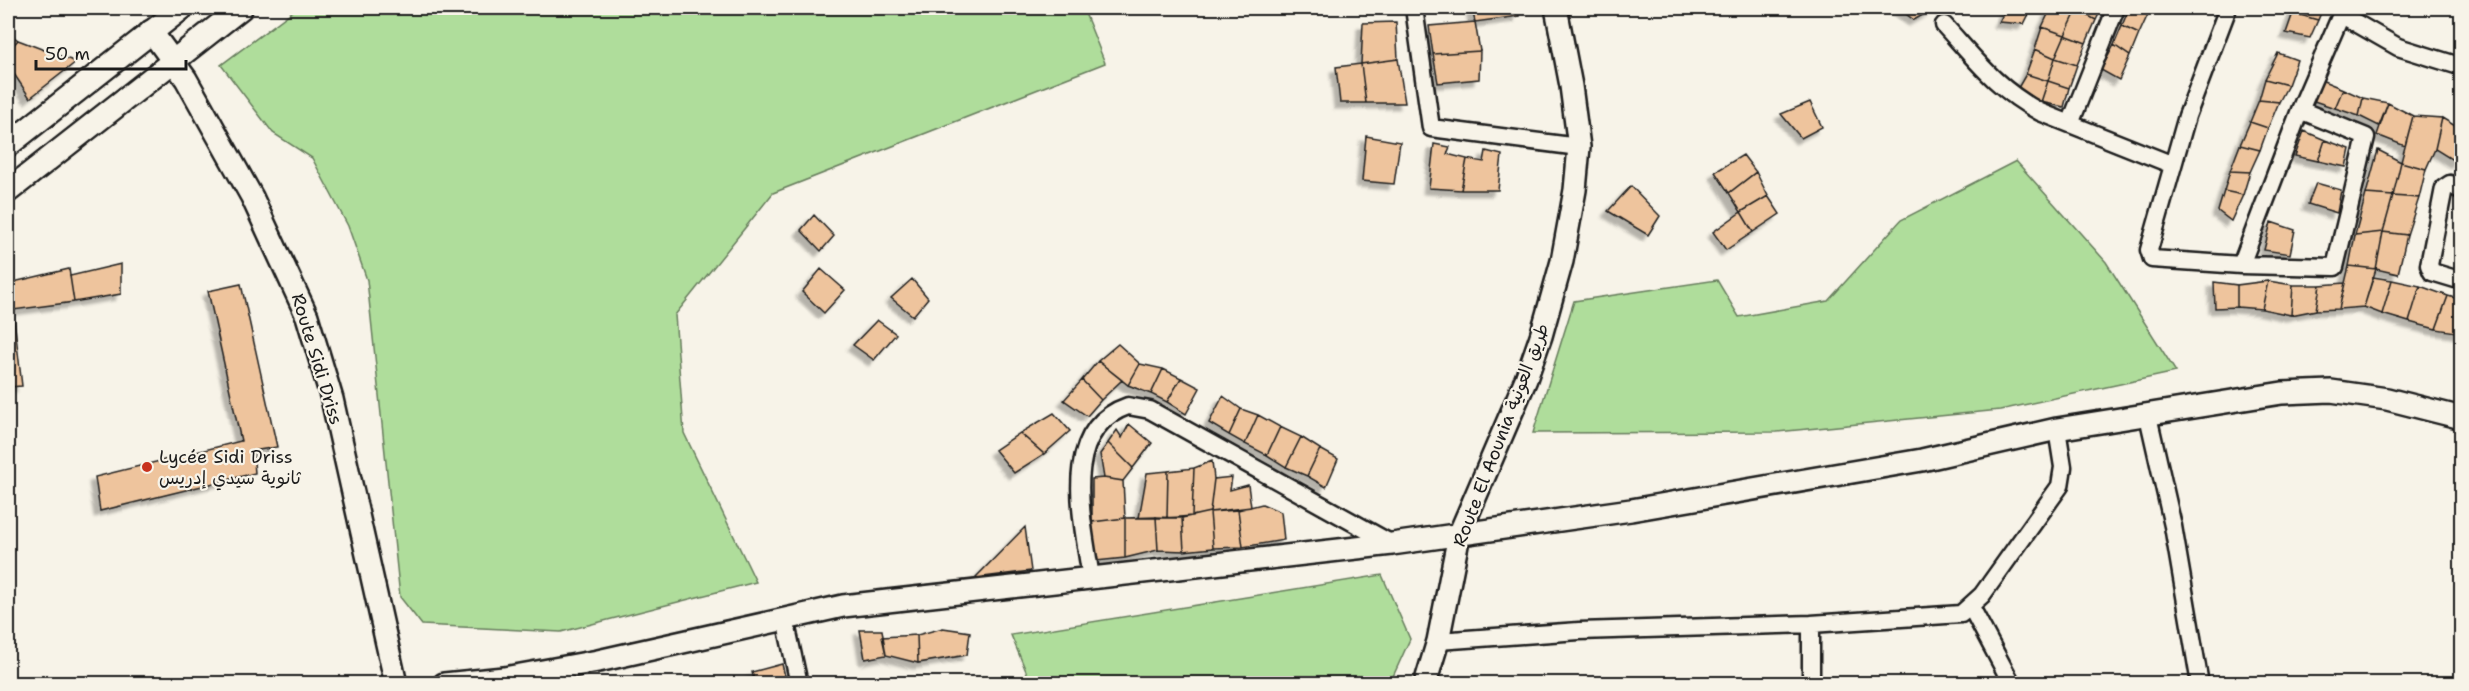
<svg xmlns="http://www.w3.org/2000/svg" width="2469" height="691" viewBox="0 0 2469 691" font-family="'Shantell Sans','Playpen Sans Arabic',sans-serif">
  <defs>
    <filter id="shadow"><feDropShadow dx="-5.5" dy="5.5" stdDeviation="1.5" flood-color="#0004"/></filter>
  </defs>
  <rect width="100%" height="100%" fill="#f7f3e8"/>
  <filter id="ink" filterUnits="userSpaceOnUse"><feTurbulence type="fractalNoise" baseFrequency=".0167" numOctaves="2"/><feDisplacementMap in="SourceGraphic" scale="12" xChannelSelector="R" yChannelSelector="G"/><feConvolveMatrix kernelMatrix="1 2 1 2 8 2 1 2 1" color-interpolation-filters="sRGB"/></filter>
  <g filter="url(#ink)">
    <path fill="#afdd9b" stroke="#667c5c" stroke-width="1.5" d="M297,8H1083L1105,63L773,193L675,315L684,433L756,582L561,632L422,625L400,597L367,280L348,226L312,158L273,133L221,65Z
      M2016,161L2106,262L2176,372L2000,410L1777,432L1533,433L1574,301L1717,280L1739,317L1828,301L1901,220Z
      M1382,575L1410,639L1390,683H1031L1011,635Z"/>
    <path fill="#eec49d" stroke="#1c1c1c" stroke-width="1.5" filter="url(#shadow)" d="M1472,8H1518L1519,16L1475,22Z
      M1898,8H1935L1914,20Z
      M2006,8H2032L2024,24L1999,22Z
      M2051,8H2071L2077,10L2065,35L2042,27Z
      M2078,8H2102L2096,20L2077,10Z
      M2129,8L2150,10L2139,34L2122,26Z
      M2294,8H2323L2318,20L2293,13Z
      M2077,10L2096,20L2086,43L2065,35Z
      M2293,13L2318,20L2310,38L2286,33Z
      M1396,22L1398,59L1361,64L1363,23Z
      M1475,22L1480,51L1433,54L1429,26Z
      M2122,26L2139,34L2130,56L2114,45Z
      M2042,27L2065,35L2055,58L2035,49Z
      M8,33L18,40L8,51Z
      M2065,35L2086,43L2077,65L2055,58Z
      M18,40L76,62L30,98L8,65V51Z
      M2114,45L2130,56L2119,80L2101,70Z
      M2035,49L2055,58L2048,81L2026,74Z
      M1480,51L1479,79L1438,83L1433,54Z
      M2278,53L2297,60L2288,85L2265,79Z
      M2055,58L2077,65L2069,88L2048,81Z
      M1398,59L1405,103H1366L1361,64Z
      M1361,64L1366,103H1340L1336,67Z
      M2026,74L2048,81L2041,102L2015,93Z
      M2265,79L2288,85L2279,102L2259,100Z
      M2321,80L2343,89L2335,108L2314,101Z
      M2048,81L2069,88L2064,107L2041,102Z
      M2343,89L2363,98L2359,116L2335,108Z
      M2363,98L2388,103L2379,126L2359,116Z
      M2259,100L2279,102L2268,128L2250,122Z
      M1810,102L1822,127L1801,138L1781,114Z
      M2388,103L2413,116L2405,146L2377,135Z
      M2413,116L2442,118L2435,149L2426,169L2401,162Z
      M2442,118L2462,130V153L2456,162L2435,149Z
      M2250,122L2268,128L2260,150L2240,145Z
      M2304,131L2325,140L2318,161L2295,156Z
      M1366,136L1400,142L1394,184L1362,181Z
      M2325,140L2350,149L2346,167L2318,161Z
      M1434,144L1450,147L1447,154L1467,159L1461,190L1429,188Z
      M2240,145L2260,150L2250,172L2230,171Z
      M2378,150L2401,162L2393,196L2366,194Z
      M1486,151L1502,155L1498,190H1461L1467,159L1484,162Z
      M1743,155L1756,172L1729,193L1715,172Z
      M2401,162L2426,169L2419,198L2393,196Z
      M2230,171L2250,172L2243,195L2224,191Z
      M1756,172L1768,196L1741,212L1729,193Z
      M2316,183L2341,190L2337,213L2308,204Z
      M1631,186L1660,216L1648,235L1608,211Z
      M2224,191L2243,195L2231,221L2218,211Z
      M2366,194L2393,196L2383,232L2355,235Z
      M1768,196L1780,214L1753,232L1741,212Z
      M2393,196L2419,198L2407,235L2383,232Z
      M1741,212L1753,232L1726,250L1713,232Z
      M814,215L834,236L821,251L801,230Z
      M2271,222L2295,230L2290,254L2264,250Z
      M2383,232L2376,269L2349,266L2355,235Z
      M2383,232L2407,235L2398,274L2376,269Z
      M121,264V294L74,302L70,276Z
      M2349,266L2376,269L2364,307L2339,309Z
      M69,269L74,302L13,310L9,283Z
      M821,269L845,290L824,313L802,292Z
      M2373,277L2392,280L2382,314L2364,307Z
      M912,279L928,298L913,316L891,298Z
      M2392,280L2420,286L2409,322L2382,314Z
      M2268,281L2262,309L2237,307V285Z
      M2268,281L2293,285L2291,315L2262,309Z
      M2214,282L2237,285V307L2215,308Z
      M2345,283L2339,309L2316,310L2320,285Z
      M241,284L277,447L253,451L255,473L100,511L95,477L241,441L208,291Z
      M2293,285H2320L2316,310L2291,315Z
      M2420,286L2448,296L2436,329L2409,322Z
      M11,296L13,310L22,386L8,387V297Z
      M2448,296L2462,300V333L2436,329Z
      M877,320L896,334L874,360L853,345Z
      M1118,344L1140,364L1128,385L1098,361Z
      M1098,361L1122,380L1101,400L1082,380Z
      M1140,364L1163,369L1151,394L1128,385Z
      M1163,369L1181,378L1167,402L1151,394Z
      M1181,378L1200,388L1186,414L1167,402Z
      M1082,380L1101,400L1087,416L1064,400Z
      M1223,396L1241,409L1229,435L1209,423Z
      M1241,409L1258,415L1245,444L1229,435Z
      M1054,413L1070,431L1044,454L1020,433Z
      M1258,415L1280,427L1267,455L1245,444Z
      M1129,424L1152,443L1133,468L1108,443L1117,430L1122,438Z
      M1280,427L1301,437L1286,467L1267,455Z
      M1020,433L1044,454L1014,473L995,450Z
      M1301,437L1320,449L1307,476L1286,467Z
      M1108,443L1133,468L1123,481L1104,478L1100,454Z
      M1320,449L1338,459L1326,487L1307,476Z
      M1212,461L1214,479L1210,512L1192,516L1194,468Z
      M1194,468L1192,516L1167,518L1168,471Z
      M1168,471L1167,518H1139L1147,473Z
      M1232,477L1230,490L1248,485L1251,507L1210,512L1214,479Z
      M1104,478L1123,481L1125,518L1092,522V479Z
      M1262,504L1281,512L1284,540L1243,547L1238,510Z
      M1238,510L1243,547L1213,548L1210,512Z
      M1210,512L1213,548L1184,551L1182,518Z
      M1156,517L1158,550L1125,558V518Z
      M1156,517L1182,518L1184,551L1158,550Z
      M1125,518V558L1096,561L1092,522Z
      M1025,527L1031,571L975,578Z
      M943,628L970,632L967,655L918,663L917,635Z
      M860,630H882L886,655L865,659Z
      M917,635L918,663L886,655L882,637Z
      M782,664L787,684H755L752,672Z"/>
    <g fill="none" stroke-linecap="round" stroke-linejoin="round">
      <g stroke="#1c1c1c" stroke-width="21">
        <path id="minor" d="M1414,8L1431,128L1579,147
          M2228,8L2187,116L2149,250L2152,259L2241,265L2335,267L2366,137L2300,110
          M2342,15L2398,47L2456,65
          M1944,25C1976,60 1997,89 2040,112L2173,165
          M2070,124L2116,8
          M2462,191L2450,184L2444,188L2429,265L2432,272L2462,281
          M2241,265L2300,110L2344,8
          M2148,416L2173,526L2200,684
          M1091,579C1084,524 1057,430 1128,406L1150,410L1392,544
          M1971,607L2012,684
          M785,619L799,684
          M1811,624V684
          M1438,641L1579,631L1811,624L1961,614L1982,595L2060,486L2063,467L2057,429"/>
      </g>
      <g stroke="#1c1c1c" stroke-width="26">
        <path id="tertiary" d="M151,31L186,79L252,197L307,316L332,399L396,684
          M444,684L504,678L598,661L843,606L1392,544L1631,510L1922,460L2057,429L2282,393L2331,391L2387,399L2462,418
          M1425,684L1438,641L1459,535L1526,379L1541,336L1562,261L1575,190L1579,147L1571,86L1556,8"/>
      </g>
      <g stroke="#1c1c1c" stroke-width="27">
        <path id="secondary" d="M8,145L182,8
          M8,191L241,8"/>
      </g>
      <use href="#minor" stroke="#f7f3e8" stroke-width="16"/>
      <use href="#tertiary" stroke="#f7f3e8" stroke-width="21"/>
      <use href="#secondary" stroke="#f7f3e8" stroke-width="22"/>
    </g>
  </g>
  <circle fill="#c8321e" stroke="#f7f3e8" stroke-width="2" cx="147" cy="467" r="6"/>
  <g text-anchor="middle" stroke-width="4.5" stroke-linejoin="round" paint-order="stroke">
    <g font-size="18" fill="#1c1c1c" stroke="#f7f3e8">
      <text transform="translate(317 359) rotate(73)" y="6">Route Sidi Driss</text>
      <text transform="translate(1501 435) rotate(-69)" y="6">Route El Aounia طريق العونية</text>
    </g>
    <g font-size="18" fill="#1c1c1c" stroke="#f7f3e8" text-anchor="start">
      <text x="159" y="463">Lycée Sidi Driss<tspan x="159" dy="21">ثانوية سيدي إدريس</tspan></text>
    </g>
  </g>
  <rect width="2469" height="691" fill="none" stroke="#f7f3e8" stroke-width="30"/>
  <rect x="15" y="15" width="2439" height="661" fill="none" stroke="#1c1c1c" stroke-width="2" filter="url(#ink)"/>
  <path d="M36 60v9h150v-9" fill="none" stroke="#1c1c1c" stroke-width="3"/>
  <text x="45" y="60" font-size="18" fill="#1c1c1c" stroke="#f7f3e8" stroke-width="4.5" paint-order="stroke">50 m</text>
</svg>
